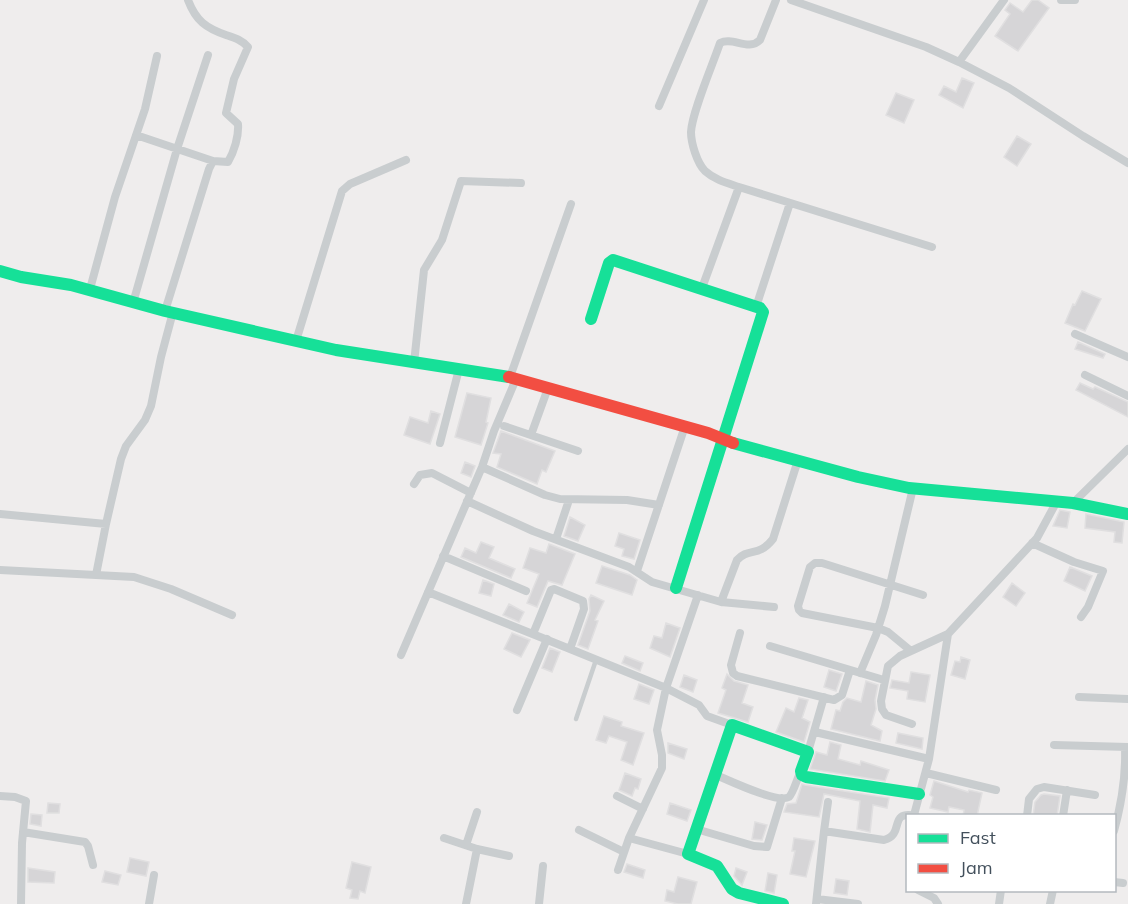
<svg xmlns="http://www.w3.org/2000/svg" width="1128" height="904" viewBox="0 0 1128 904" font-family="Mulish,sans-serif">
  <rect width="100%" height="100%" fill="#efeded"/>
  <path fill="#d6d5d7" stroke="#e0dfe0" stroke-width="1.5" d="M1032,0H1038L1049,8L1018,51L995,36L1010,14L1005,10L1010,3L1023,12Z
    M962,78L974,83L963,108L939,95L944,86L956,92Z
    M896,93L914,100L904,123L886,115Z
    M1017,136L1031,144L1017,166L1004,157Z
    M1082,291L1101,299L1085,331L1065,323L1073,304L1075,305Z
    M1078,342L1105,354L1103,358L1075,349Z
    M1080,383L1093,389L1095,387L1128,402V417L1076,390Z
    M467,393L491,398L486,422L488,423L481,445L455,437Z
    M431,411L440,414L430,444L404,435L410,417L428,423Z
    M501,431L555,451L546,472L542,470L537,484L497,467L501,454L493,453Z
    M465,462L475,466L471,477L461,473Z
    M1060,510L1070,512L1067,528L1053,526Z
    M1086,514L1124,522L1122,543L1114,542L1115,532L1085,528Z
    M570,517L585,525L578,541L564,536Z
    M619,533L640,540L634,559L622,556L624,549L615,546Z
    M481,542L494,547L489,558L515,569L511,578L461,557L465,548L476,553Z
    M549,544L575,554L562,585L548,581L537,607L527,603L539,574L523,568L530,548L546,553Z
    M602,566L630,575L637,580L632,595L596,583Z
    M1070,567L1092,576L1085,591L1064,581Z
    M483,580L494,584L491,596L479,593Z
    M1012,583L1025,593L1016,606L1003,597Z
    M591,595L604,601L595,620L598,621L588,649L578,645L590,611L589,599Z
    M509,604L524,612L519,622L503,615Z
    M666,623L680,628L670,657L650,648L654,636L662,638Z
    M512,633L530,640L521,657L504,649Z
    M550,648L560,652L552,672L542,668Z
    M625,656L643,663L640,671L622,663Z
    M961,657L970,660L965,679L951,675L955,661L960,662Z
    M829,670L842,674L836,691L824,687Z
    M911,672L930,675L925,702L907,699L908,691L890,688L892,680L909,683Z
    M727,674L734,681L748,685L742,703L753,707L748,722L718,713L726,690L722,688Z
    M684,675L697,680L693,692L680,687Z
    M866,681L878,685L875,700L876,709L871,725L882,731L880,741L831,729L836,710L840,711L843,702L847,698L861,702Z
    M639,684L654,690L649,704L634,699Z
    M799,698L808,700L802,718L810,722L804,742L776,732L786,708L794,712Z
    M604,716L622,722L621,726L644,733L633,765L621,760L627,742L609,736L606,743L596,740Z
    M898,733L923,738L922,749L896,743Z
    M830,742L841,745L838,759L860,765L861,761L889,770L885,781L810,769L816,752L827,755Z
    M668,743L687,749L684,759L668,753Z
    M625,773L641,779L638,789L635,788L632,796L619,790Z
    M934,781L968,792L969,790L982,793L977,816H963L964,810L949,807L948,812L930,808L933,797L930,795Z
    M802,784L805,785L889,798L887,808L873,805L870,832L857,829L860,801L824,794L819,817L784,812L787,804L796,803Z
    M1044,794L1060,796L1057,816H1033L1035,802L1041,795Z
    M48,803L60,804L59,813H47Z
    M670,803L691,810L687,821L667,814Z
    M31,814L42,815L41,826L30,824Z
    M755,822L767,825L762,840L752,839Z
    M794,838L815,841L806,877L790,874L795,851H792Z
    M130,858L149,862L146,876L127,872Z
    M352,862L371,867L365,893L360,891L358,899L350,898L352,890L346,888Z
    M627,864L645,870L643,878L624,872Z
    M28,868L55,872L54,883L28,882Z
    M736,868L747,872L742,885L734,876Z
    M105,871L121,875L118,885L102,882Z
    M768,873L777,875L774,893L765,891Z
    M678,877L697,882L691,904H678L665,901L667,890L674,892Z
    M836,879L849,881L847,895L834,893Z"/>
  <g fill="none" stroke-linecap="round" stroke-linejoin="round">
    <path stroke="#c9cdcf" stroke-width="4.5" d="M576,719L596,660"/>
    <path stroke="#c9cdcf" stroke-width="8" d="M776,0L760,40C748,52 733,36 720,43C713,64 692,112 691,132C691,143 697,163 705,171C715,180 727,183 739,187L932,247
      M791,0L926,47L959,62L1009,88L1083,136L1128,163
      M1061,0H1075
      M959,62L1004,0
      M659,106L704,0
      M136,135L213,161
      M702,288L739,187
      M90,289L115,197L145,109L157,56
      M133,303L177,149L208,55
      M756,307L790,203
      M165,311L209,169L213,161L228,162C234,152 239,136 238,124L226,113L234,79L248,47C242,40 235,38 226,35C206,28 196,21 188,0
      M1075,334L1128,357
      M296,341L342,191L350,184L406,160
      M414,363L424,270L442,240L461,181L521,183
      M1085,375L1128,396
      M510,377L571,204
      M504,426L578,451
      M531,435L548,388
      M440,443L459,369
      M482,467L545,495L560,499L627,500L659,505
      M414,484L420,475L432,473L471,493
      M467,501L533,531L629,567L652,582L721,602L774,607
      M1073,503L1128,449
      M0,514L106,524L96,575L0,570
      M106,524L121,459L126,446L145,420L151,406L161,357L173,312
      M556,539L569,500
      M1032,543L1074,562L1103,571L1088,607L1081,617
      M443,556L526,591
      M637,571L685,426
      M96,575L134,577L171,589L232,615
      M428,592L570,649
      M721,602L737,560C749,547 758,558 773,539L798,460
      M740,633L731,665L733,673L737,676L834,700L842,695L850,670
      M533,634L551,590L554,589L583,601L584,609L570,649L666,688L699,705L707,716L732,725
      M770,646L884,680
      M911,651L888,632L878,628L802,613L799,610L798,606L810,567L815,563H822L923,595
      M401,655L482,467L494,431L516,379
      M860,673L876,635L885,606L913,488
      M1079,697L1128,699
      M517,710L547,639
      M912,724L886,715L882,709L881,701L888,666L900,656L948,634L1037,538L1057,501
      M815,732L929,759
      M1054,745L1128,747
      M808,752L824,697
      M926,773L996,790
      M716,775C728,780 778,804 789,797C793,794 798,776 801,771
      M0,796L15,797L26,801L22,843L21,904
      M617,796L643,809
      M914,815L929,759L948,634
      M1027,816L1029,799L1037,789L1044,787L1095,795
      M1063,816L1067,790
      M696,829L754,846L767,847L782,798
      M579,830L624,852
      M824,831L828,802
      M1114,831C1122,802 1126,777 1125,748
      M23,832L85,842L88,846L93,865
      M444,838L477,849L509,856
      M466,845L477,812
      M688,854L629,838L662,768V755L657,730L666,688L698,595
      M618,870L629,838
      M1114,882L1123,883
      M918,890L934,898L938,904
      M817,899L858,904
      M149,904L154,875
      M466,904L477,849
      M539,904L543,866
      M816,904L824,831L884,840C906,834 887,810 916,816
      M999,904L1001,890
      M1050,904L1053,890"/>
    <path stroke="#16e098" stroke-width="12" d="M0,271L21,277L71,285L165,311L336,350L509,377
      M591,319L609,263L613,260L760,308L763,312L676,588
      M733,443L858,477L909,488L1073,503L1128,514
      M783,904L739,893L732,889L717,866L688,854L732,725L808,752L801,771L802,775L806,777L919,794"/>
    <path stroke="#f24e42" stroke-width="12" d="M509,377L708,433L733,443"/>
  </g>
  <rect x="906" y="814" width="210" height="78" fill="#ffffff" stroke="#b4b9be" stroke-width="1.5"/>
  <rect x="918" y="834" width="30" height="9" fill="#16e098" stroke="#b4b9be" stroke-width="1.5"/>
  <text x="960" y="844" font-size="18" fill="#43505c">Fast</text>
  <rect x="918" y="864" width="30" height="9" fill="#f24e42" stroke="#b4b9be" stroke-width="1.5"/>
  <text x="960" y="874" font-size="18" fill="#43505c">Jam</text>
</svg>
